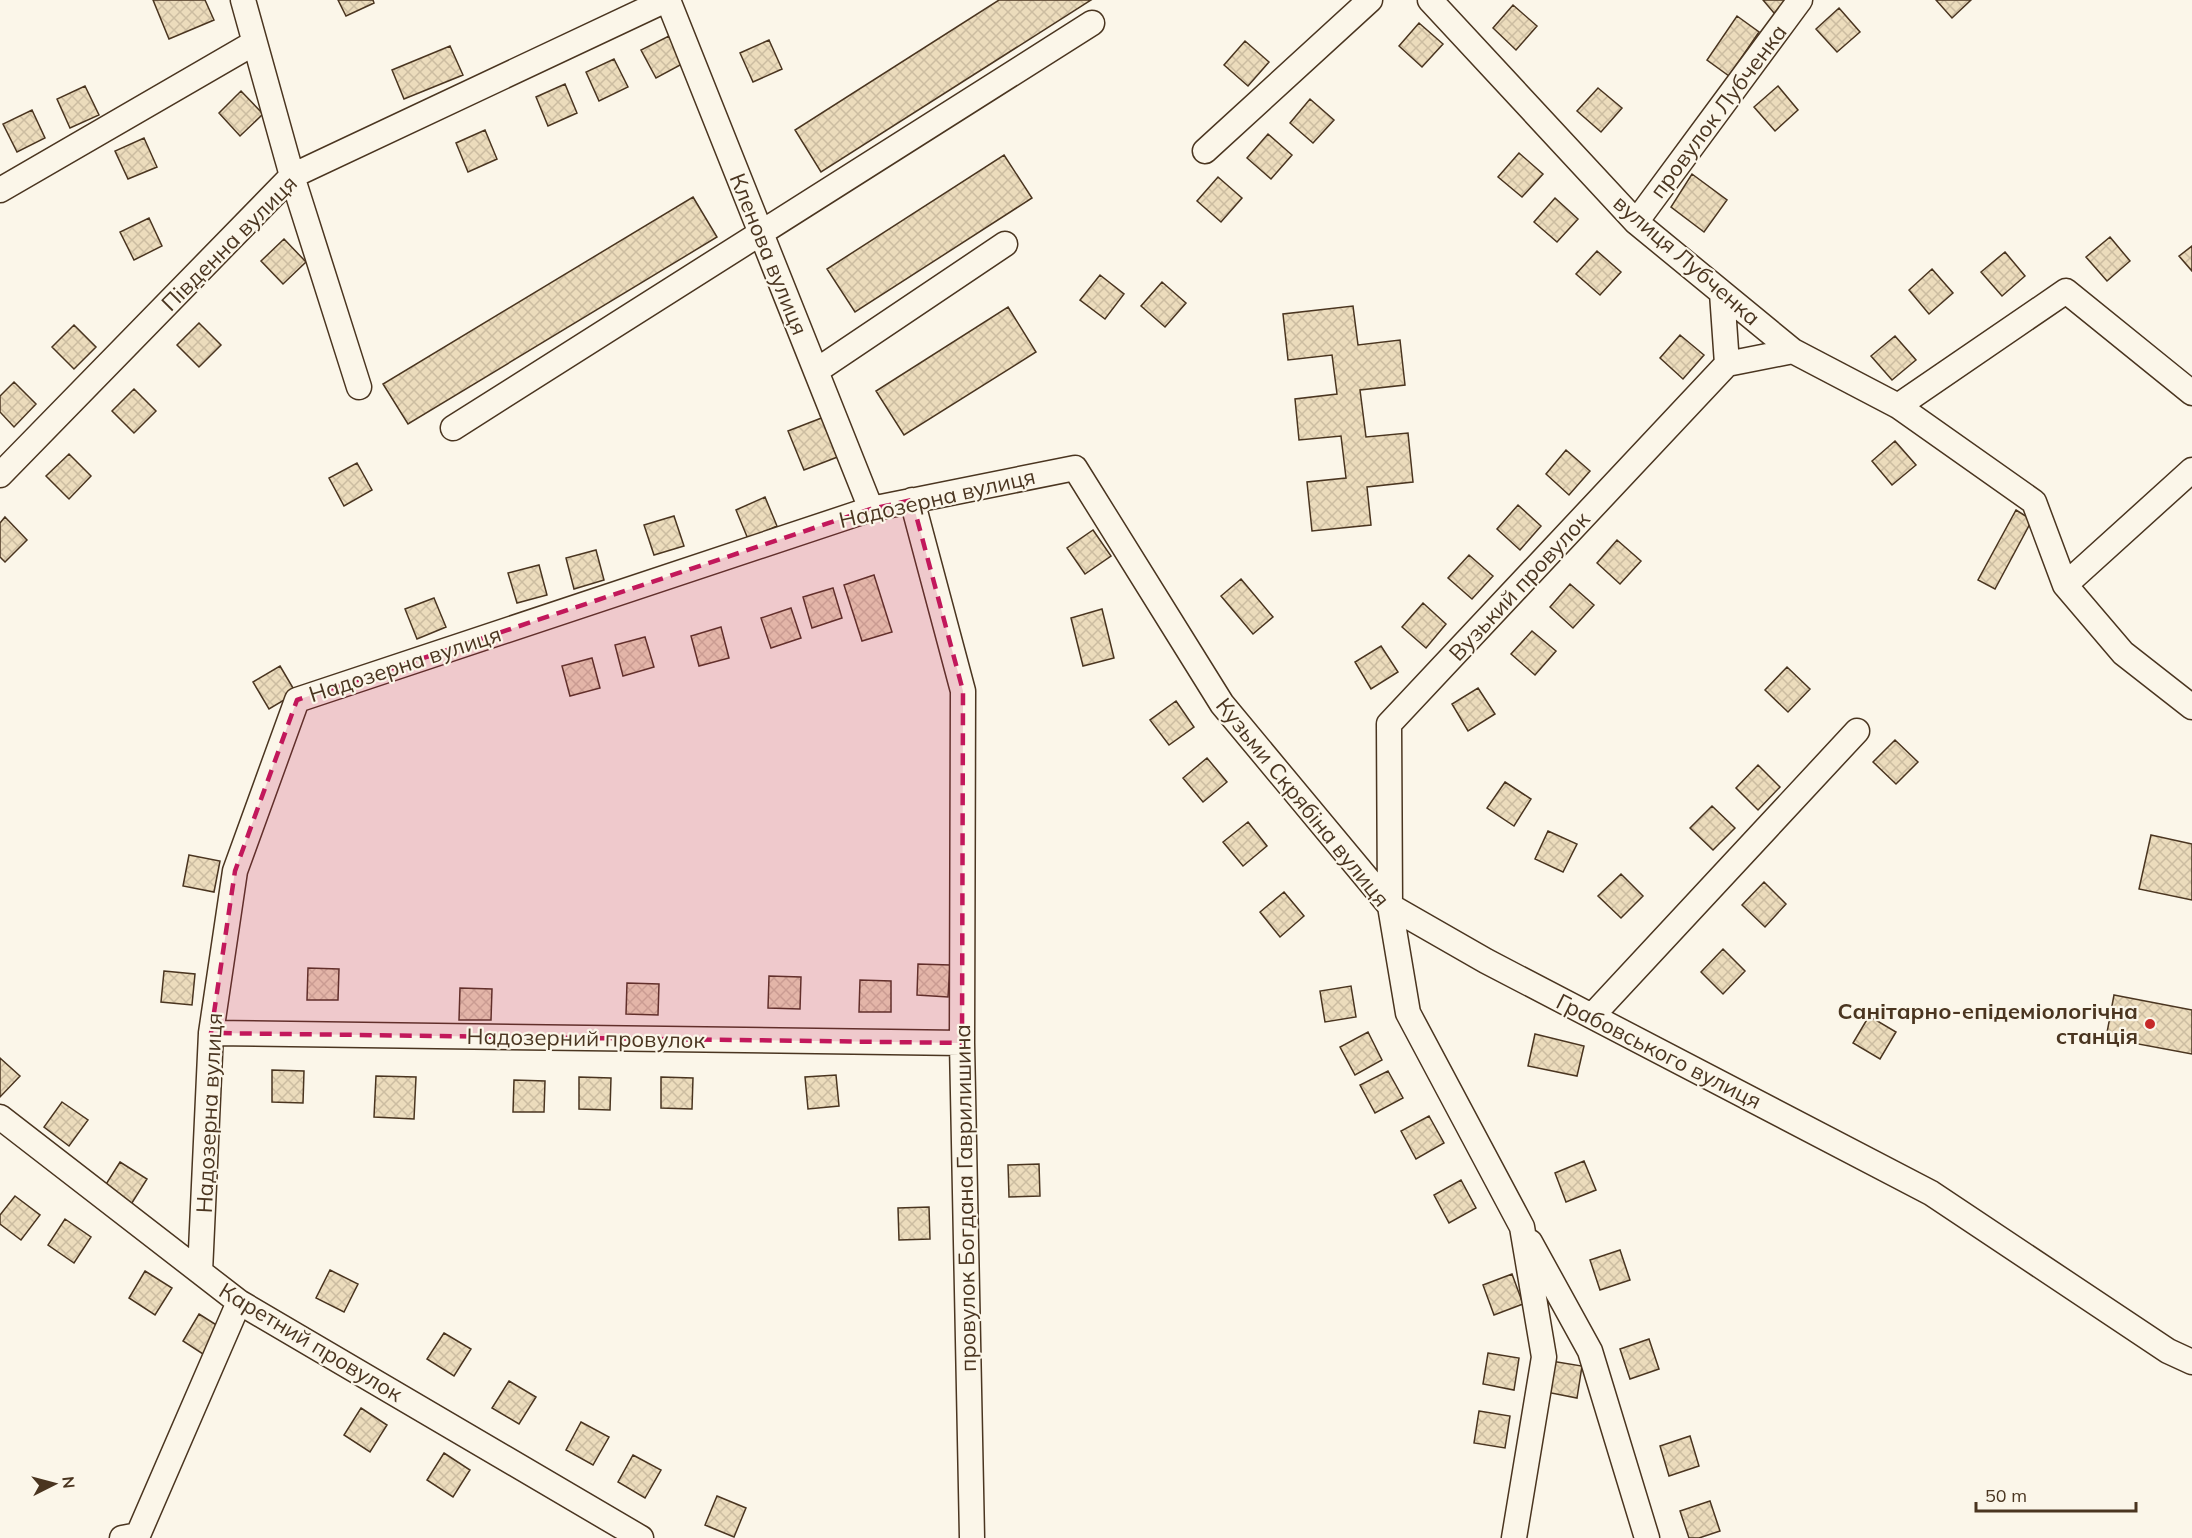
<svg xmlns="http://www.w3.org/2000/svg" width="2192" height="1538" viewBox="0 0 2192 1538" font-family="Mulish,sans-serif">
  <defs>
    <pattern id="building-cross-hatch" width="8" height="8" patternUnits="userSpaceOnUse" patternTransform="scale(1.5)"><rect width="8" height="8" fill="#ecdcbc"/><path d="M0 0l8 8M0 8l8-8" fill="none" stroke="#ccbda1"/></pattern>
  </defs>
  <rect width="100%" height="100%" fill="#fbf6e9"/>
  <path fill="url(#building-cross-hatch)" stroke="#4a3520" stroke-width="1.5" d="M153,0H205L214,20L169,39Z
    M338,0H373L374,3L346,16Z
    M999,0H1091L821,172L795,130Z
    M1763,0H1790L1774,13Z
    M1936,0H1971L1952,18Z
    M1513,5L1537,26L1516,50L1493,28Z
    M1839,8L1860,32L1837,52L1816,29Z
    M1737,16L1759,32L1729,76L1707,60Z
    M1419,23L1443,44L1422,67L1399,46Z
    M669,36L684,63L656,78L641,50Z
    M769,40L782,69L753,82L740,53Z
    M1245,41L1269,62L1248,86L1224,65Z
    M450,46L463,75L404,99L392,70Z
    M614,59L628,87L599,101L586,72Z
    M565,84L577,113L548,126L536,97Z
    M85,86L99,115L70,128L57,99Z
    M1778,86L1798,110L1775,131L1754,107Z
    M1598,88L1622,108L1601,132L1577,111Z
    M241,91L263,114L240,136L219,113Z
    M1310,99L1334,120L1313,143L1290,123Z
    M32,110L45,138L17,152L3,124Z
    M485,130L497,159L468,172L456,143Z
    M1268,134L1292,155L1271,179L1247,158Z
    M144,138L157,167L128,179L115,151Z
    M1519,153L1543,174L1522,197L1498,177Z
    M1004,155L1032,198L855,312L827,269Z
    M1692,174L1727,200L1704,232L1671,207Z
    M1218,177L1242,198L1221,222L1197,201Z
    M693,197L717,237L408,424L383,384Z
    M1555,198L1578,219L1557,242L1534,222Z
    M149,218L162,246L134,260L120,232Z
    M2110,237L2130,261L2107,281L2086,257Z
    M284,239L306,262L283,284L261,261Z
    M2192,246V271L2179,256Z
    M1597,251L1621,272L1600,295L1576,274Z
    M2005,252L2025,276L2002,296L1981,272Z
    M1932,269L1953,293L1929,314L1909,290Z
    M1100,275L1124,294L1105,319L1080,300Z
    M1162,282L1186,303L1165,327L1141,306Z
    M1353,306L1358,345L1400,340L1405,385L1360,390L1366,437L1408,433L1413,482L1367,487L1371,525L1312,531L1307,482L1346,478L1341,436L1299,440L1295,399L1337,394L1332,355L1288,360L1283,314Z
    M1008,307L1036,352L904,435L876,391Z
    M199,323L221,345L199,367L177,345Z
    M74,325L96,347L74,369L52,347Z
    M1680,335L1704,355L1683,379L1660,358Z
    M1895,336L1916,360L1892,380L1871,356Z
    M14,382L36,404L14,427L0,412V396Z
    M134,389L156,411L134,433L112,411Z
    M824,417L840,456L804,470L788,431Z
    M1895,441L1916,465L1892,485L1872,461Z
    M1566,450L1590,471L1569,495L1546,474Z
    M69,454L91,476L69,499L46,476Z
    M357,463L372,490L344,506L329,478Z
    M765,497L777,526L748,539L736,510Z
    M1518,505L1541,526L1520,550L1497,529Z
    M2016,510L2032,520L1995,589L1978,580Z
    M674,516L684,546L654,555L644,525Z
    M5,517L27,540L5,562L0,557V523Z
    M1093,530L1111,556L1085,574L1067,548Z
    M1617,540L1641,561L1620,584L1597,563Z
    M596,550L604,580L574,589L566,558Z
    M1469,555L1493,576L1472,599L1448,578Z
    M539,565L547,595L517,603L508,573Z
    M874,575L892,632L862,641L844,585Z
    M1241,579L1273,617L1253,634L1221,596Z
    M1570,584L1594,605L1573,628L1550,607Z
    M833,588L842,618L812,628L803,597Z
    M434,598L446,627L417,639L405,609Z
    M1423,603L1446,624L1426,648L1402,627Z
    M791,608L801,638L771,648L761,618Z
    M1102,609L1114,658L1083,666L1071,618Z
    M721,627L729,658L699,666L691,636Z
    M1532,631L1556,651L1535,675L1511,654Z
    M645,637L654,667L623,676L615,645Z
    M1381,646L1398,672L1371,689L1355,662Z
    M592,658L600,688L570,696L562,666Z
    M280,666L296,693L269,709L253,682Z
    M1787,667L1810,689L1788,712L1765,690Z
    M1478,688L1495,714L1468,731L1452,704Z
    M1176,701L1194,727L1169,745L1150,720Z
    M1895,740L1918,762L1896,784L1873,762Z
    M1207,758L1227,782L1203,802L1183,778Z
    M1758,765L1780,787L1758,810L1736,788Z
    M1505,782L1531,799L1514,826L1487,808Z
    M1712,806L1735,828L1713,850L1690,828Z
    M1248,822L1267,846L1243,866L1223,842Z
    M1548,831L1577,844L1563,872L1535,859Z
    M2151,835L2192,844V900L2139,889Z
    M189,855L220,861L214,892L183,886Z
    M1621,874L1643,896L1621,918L1598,896Z
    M1764,882L1786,904L1765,927L1742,905Z
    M1284,892L1304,916L1280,937L1260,912Z
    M1723,949L1745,971L1723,994L1701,972Z
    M918,964L950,965L948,997L917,995Z
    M308,968L339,969L338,1000H307Z
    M164,971L195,974L192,1005L161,1002Z
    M769,976L801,977L800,1009L768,1008Z
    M860,980L891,981V1012H859Z
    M627,983L659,984L658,1015L626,1014Z
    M1351,986L1356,1017L1325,1022L1320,991Z
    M460,988L492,989L491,1020H459Z
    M2114,995L2192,1010V1054L2106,1038Z
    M1869,1016L1896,1032L1880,1059L1853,1043Z
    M1368,1032L1382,1060L1355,1075L1340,1047Z
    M1535,1034L1584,1046L1577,1076L1528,1066Z
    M0,1058L20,1076L0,1097Z
    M272,1070L304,1071L303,1103L272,1102Z
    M1388,1071L1403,1098L1375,1113L1360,1085Z
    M836,1075L839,1106L808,1109L805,1077Z
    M376,1076L416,1077L414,1119L374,1117Z
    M579,1077L611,1078L610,1110L579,1109Z
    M661,1077L693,1078L692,1109L661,1108Z
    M514,1080L545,1081L544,1112H513Z
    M62,1102L88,1120L69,1146L44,1127Z
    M1429,1116L1444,1143L1416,1159L1401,1131Z
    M1584,1161L1596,1190L1566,1202L1555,1173Z
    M120,1162L147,1179L130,1206L103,1189Z
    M1039,1164L1040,1196L1009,1197L1008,1165Z
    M1461,1180L1476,1208L1449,1223L1434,1195Z
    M15,1196L40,1215L21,1240L0,1224V1215Z
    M929,1207L930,1239L899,1240L898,1208Z
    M65,1219L91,1237L74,1263L48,1245Z
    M1620,1250L1630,1280L1600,1290L1590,1260Z
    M330,1270L358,1284L344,1312L316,1298Z
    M145,1271L172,1288L155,1315L129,1298Z
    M1512,1274L1523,1304L1494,1315L1483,1285Z
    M199,1314L226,1331L209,1358L183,1341Z
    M444,1333L471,1349L454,1376L427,1359Z
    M1649,1339L1659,1369L1630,1379L1620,1349Z
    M1488,1353L1519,1358L1514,1390L1483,1384Z
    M1551,1361L1582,1366L1577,1398L1546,1392Z
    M509,1381L536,1397L519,1424L492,1408Z
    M361,1408L387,1425L370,1452L344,1435Z
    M1479,1411L1510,1416L1505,1448L1474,1443Z
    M581,1422L609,1437L593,1465L566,1450Z
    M1690,1436L1699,1466L1669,1476L1660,1446Z
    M444,1453L470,1470L453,1497L427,1480Z
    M633,1455L661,1470L645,1498L618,1482Z
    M717,1496L746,1508L734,1537L705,1525Z
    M1710,1501L1720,1531L1699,1538H1689L1680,1511Z"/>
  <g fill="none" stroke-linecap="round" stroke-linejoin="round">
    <g stroke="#4a3520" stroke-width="27">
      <path id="minor" d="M243,0L292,176L359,387
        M668,0L871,509
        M1430,0L1636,222L1793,351L1898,406L2034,502L2065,585
        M1205,151L1370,0
        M0,190L254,43
        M1636,222L1800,0
        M1722,293L1727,364
        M1793,351L1727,364L1389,724L1390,906L1486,961L1931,1193L2168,1351L2192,1362
        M816,371L1005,244
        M1898,406L2066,291L2192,393
        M453,428L1092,23
        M2192,470L2065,585L2123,653L2192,707
        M0,475L292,176L666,0
        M912,500L963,691L962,1043L972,1538
        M1592,1016L1857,731
        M211,1033L962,1043
        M0,1117L239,1302L641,1538
        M1530,1242L1590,1351L1647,1538
        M200,1272L211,1033L235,871L297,700L871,509L1075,468L1222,704L1390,906L1408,1013L1522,1227L1544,1357L1514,1538
        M122,1538L138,1535L239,1302"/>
    </g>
    <use href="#minor" stroke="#fbf6e9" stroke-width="24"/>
  </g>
  <path fill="#c2185b" fill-opacity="0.2" stroke="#c2185b" stroke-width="4.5" stroke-dasharray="12 8" stroke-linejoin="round" d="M912,500L963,691L962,1043L211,1033L235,871L297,700L871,509Z"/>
  <circle fill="#c62828" stroke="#fbf6e9" stroke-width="2" cx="2150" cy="1024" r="6"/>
  <g text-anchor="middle" stroke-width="4.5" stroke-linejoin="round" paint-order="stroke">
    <g font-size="22" fill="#4a3520" stroke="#fbf6e9">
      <text transform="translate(1718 111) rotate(-53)" y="8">провулок Лубченка</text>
      <text transform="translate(229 243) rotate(-45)" y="8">Південна вулиця</text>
      <text transform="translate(769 254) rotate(68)" y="8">Кленова вулиця</text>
      <text transform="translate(1687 260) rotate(41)" y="8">вулиця Лубченка</text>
      <text transform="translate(937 498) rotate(-13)" y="8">Надозерна вулиця</text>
      <text transform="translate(1519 586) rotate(-47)" y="8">Вузький провулок</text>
      <text transform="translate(405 664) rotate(-18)" y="8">Надозерна вулиця</text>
      <text transform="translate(1303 802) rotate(51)" y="8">Кузьми Скрябіна вулиця</text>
      <text transform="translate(586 1038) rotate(1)" y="8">Надозерний провулок</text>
      <text transform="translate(1659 1051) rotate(27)" y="8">Грабовського вулиця</text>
      <text transform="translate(209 1113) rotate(-87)" y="8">Надозерна вулиця</text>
      <text transform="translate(965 1198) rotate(-91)" y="8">провулок Богдана Гаврилишина</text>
      <text transform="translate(311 1342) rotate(31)" y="8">Каретний провулок</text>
    </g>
    <g font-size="22" font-weight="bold" fill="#4a3520" stroke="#fbf6e9" text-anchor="end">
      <text x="2138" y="1019">Санітарно-епідеміологічна<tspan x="2138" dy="25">станція</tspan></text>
    </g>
  </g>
  <g transform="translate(54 1484) rotate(84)" stroke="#fbf6e9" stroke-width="4.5" paint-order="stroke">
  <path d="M0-4.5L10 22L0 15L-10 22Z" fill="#4a3520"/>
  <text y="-9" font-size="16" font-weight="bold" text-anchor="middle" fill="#4a3520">N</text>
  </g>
  <path d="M1976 1502v9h160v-9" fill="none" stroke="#4a3520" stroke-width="3"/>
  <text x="1985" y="1502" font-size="18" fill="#4a3520" stroke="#fbf6e9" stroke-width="4.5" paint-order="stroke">50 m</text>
</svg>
